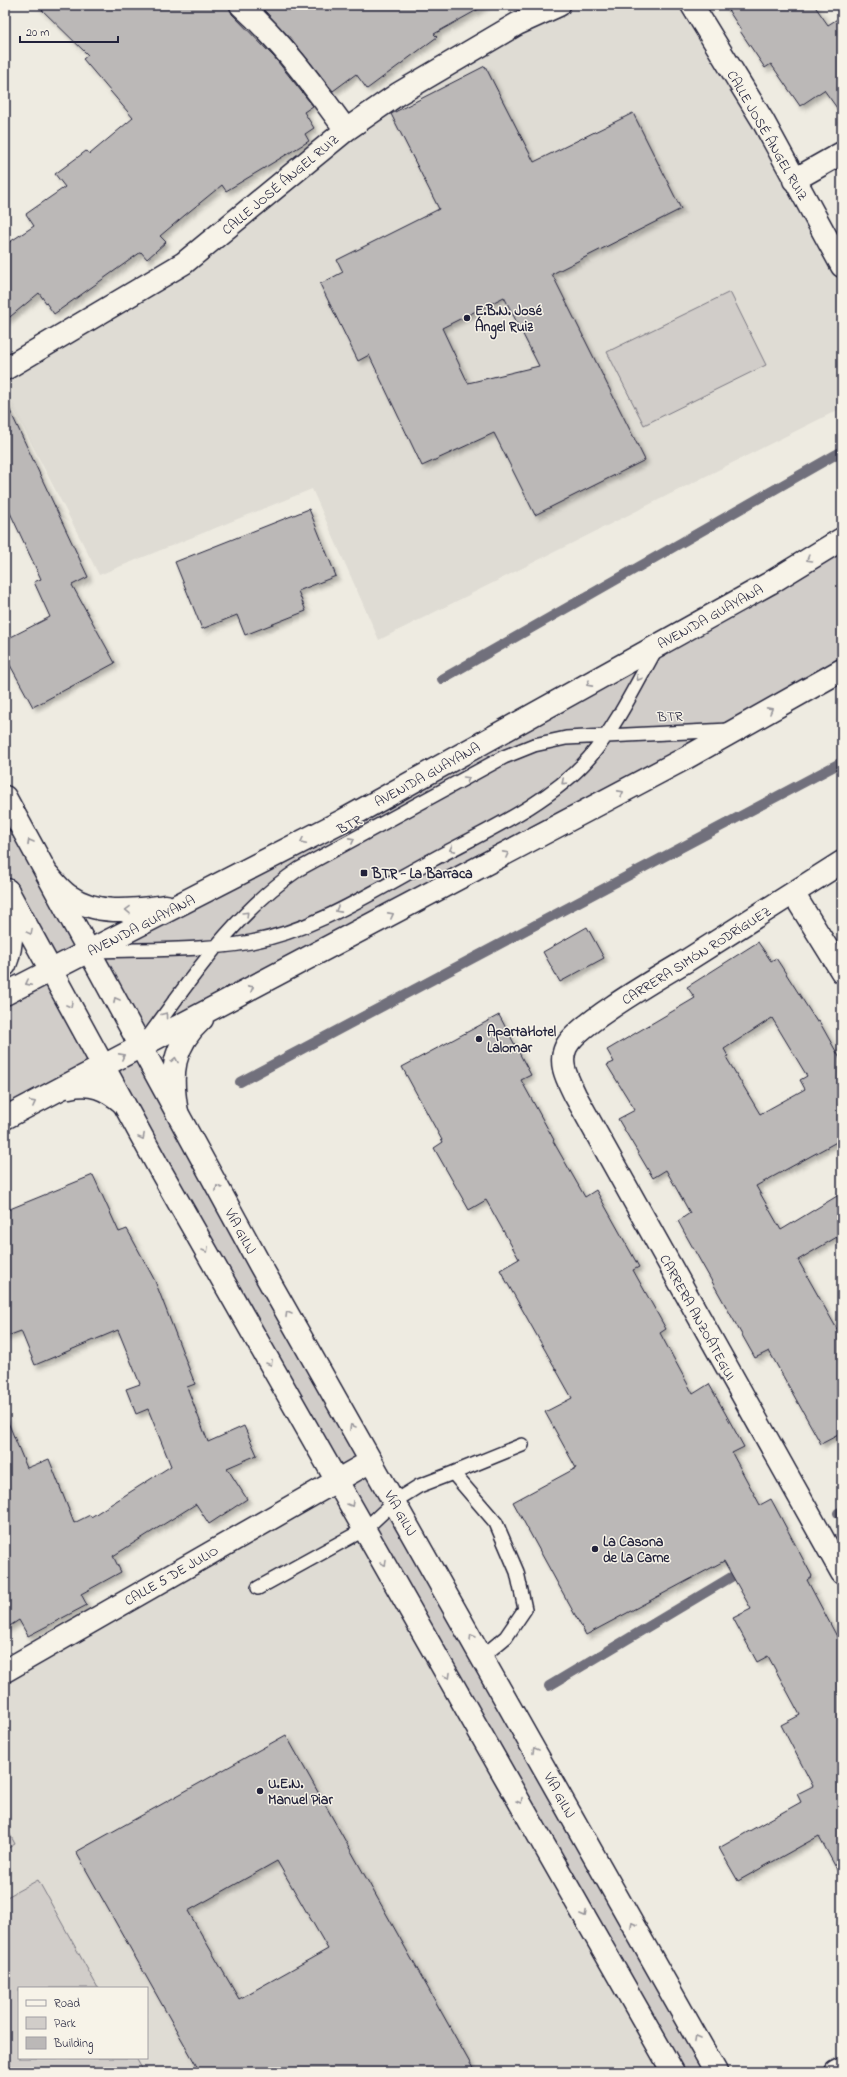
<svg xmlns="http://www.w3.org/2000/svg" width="847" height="2077" viewBox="0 0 847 2077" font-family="'Indie Flower',sans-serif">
  <defs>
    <filter id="shadow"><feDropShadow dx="3.5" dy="3.5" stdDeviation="2" flood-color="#0004"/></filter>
  </defs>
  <rect width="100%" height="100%" fill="#eeebe1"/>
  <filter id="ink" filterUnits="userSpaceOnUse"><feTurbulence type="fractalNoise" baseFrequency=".025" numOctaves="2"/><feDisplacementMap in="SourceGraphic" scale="8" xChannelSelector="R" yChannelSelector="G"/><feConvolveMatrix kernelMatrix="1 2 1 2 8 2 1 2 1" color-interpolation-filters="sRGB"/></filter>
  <g filter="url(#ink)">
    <path fill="#dfdcd4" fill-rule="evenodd" d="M559,5H692L842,269V408L379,640L312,489L99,575L5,392V369L122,301L362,119Z
      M337,1480L673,2072H5V1671ZM19,1988H147V2058H19Z"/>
    <path fill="#d1cdc9" stroke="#7a7882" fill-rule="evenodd" d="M730,292L766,365L644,425L607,352Z
      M842,539V670L141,1046L716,2072H673L104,1066L5,1118V994L51,971L5,885V798L89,951ZM89,952L141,1046L103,1066L52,971Z
      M5,1825L15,1844L5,1850Z
      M38,1880L98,1988H19V2058H136L144,2072H5V1898Z"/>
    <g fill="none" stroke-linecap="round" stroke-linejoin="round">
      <path stroke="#716f7b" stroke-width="10" d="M442,679L842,451
        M240,1082L842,762
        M838,1513L842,1511
        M549,1686L743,1570"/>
    </g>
    <path fill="#bbb8b7" stroke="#22223b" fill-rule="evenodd" filter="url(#shadow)" d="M37,5H229L232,14L274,57L313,106L304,112L314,128L305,134L309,141L226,191L222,185L185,215L160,236L166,242L147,259L141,252L54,314L39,293L5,321V245L34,226L26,214L65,187L55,174L86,151L90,154L133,118L83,59L88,55Z
      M259,5H486L434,34L437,37L367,89L356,74L333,91L293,41Z
      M725,5H814L828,25L842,16V115L824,90L800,106L771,64L765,68L740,31L741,30Z
      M485,66L534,162L633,113L681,209L552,274L645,460L535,515L494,433L422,466L369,355L358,361L320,284L343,272L337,260L439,209L391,114ZM504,297L539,366L468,383L442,328Z
      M5,400L88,577L72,585L115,663L33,707L5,656V640L50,617L34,582L41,579L5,502Z
      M309,509L336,576L298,591L306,611L245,635L237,615L202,629L175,562Z
      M587,927L604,958L560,982L543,952Z
      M758,942L771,961L776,958L817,1022L819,1021L842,1062V1139L756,1186L781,1230L842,1193V1234L798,1260L842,1338V1433L821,1444L769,1351L755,1358L688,1239L678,1221L690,1213L666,1170L653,1178L618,1119L635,1110L607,1065L614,1062L607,1050L695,998L687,987ZM772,1018L807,1076L800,1080L805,1089L760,1114L726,1057L728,1056L724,1049Z
      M499,1015L531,1075L521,1080L554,1140L553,1141L585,1197L596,1190L639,1267L633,1270L666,1329L660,1333L693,1394L709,1384L744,1447L732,1453L760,1505L771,1499L812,1576L807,1580L842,1646V1879L819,1836L738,1881L719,1848L801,1802L797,1794L813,1786L781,1725L800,1715L768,1656L757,1662L733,1618L751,1609L724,1561L586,1635L513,1502L576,1468L545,1412L572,1398L500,1270L519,1259L486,1200L469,1210L434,1148L443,1142L402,1067Z
      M93,1175L119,1232L127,1229L155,1281L195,1384L187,1387L208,1442L244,1426L257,1455L227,1468L247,1499L209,1524L196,1504L113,1556L121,1572L81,1594L87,1605L28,1636L19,1620L5,1629V1415L27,1468L49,1459L74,1523L90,1515L91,1517L171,1466L148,1409L136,1414L126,1389L140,1384L118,1330L35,1365L21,1331L5,1337V1211Z
      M286,1735L475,2072H200L76,1852ZM277,1861L328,1949L239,1999L188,1911Z"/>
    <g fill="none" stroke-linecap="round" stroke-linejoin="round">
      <g stroke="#22223b" stroke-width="16">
        <path id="service" d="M97,951C148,949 201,951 251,942C316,930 374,891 432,860C484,832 550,803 589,758C614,730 637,683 656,649
          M146,1040C192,978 234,913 299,869L504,757L534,745L566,738L729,730
          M453,1473L522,1445
          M258,1588L365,1529L395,1501L419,1486L453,1473L496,1523L517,1572L525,1609L506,1637L483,1656"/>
      </g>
      <g stroke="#22223b" stroke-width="25">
        <path id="minor" d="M241,5C282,42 313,85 346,130
          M692,5L763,121L842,266
          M794,180L842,153
          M5,369L184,263L346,130L398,94L517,24L559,5
          M5,797L260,1265L716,2072
          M842,862C790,895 738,928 686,961C661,976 576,1025 566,1047C558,1064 568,1080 575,1095L842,1573
          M7,890L159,1168L673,2072
          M793,893L842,972
          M5,1671L371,1461
          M836,2072L842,2069"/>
      </g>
      <g stroke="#22223b" stroke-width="25">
        <path id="trunk" d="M49,876C55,883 61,891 69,896C97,916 134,910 166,906
          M5,965C15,942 11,915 8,891
          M5,994L342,821L770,583L842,539
          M69,1087C91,1082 106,1088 123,1103
          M177,1112C170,1074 172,1046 202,1019
          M5,1118L684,759L842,670"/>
      </g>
      <use href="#service" stroke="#f7f3e8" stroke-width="13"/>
      <use href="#minor" stroke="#f7f3e8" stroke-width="22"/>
      <use href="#trunk" stroke="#f7f3e8" stroke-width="22"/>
    </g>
    <defs><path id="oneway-chevron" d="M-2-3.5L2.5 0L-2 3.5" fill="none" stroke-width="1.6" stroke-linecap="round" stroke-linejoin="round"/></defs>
    <g stroke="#97959a">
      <use href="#oneway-chevron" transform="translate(809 559) rotate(149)"/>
      <use href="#oneway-chevron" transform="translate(639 678) rotate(121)"/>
      <use href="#oneway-chevron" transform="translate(589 684) rotate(151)"/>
      <use href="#oneway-chevron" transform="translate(770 710) rotate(-29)"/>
      <use href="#oneway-chevron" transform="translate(467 779) rotate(-30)"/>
      <use href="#oneway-chevron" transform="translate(564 782) rotate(140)"/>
      <use href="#oneway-chevron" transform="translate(621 793) rotate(-28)"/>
      <use href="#oneway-chevron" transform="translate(352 840) rotate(-28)"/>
      <use href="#oneway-chevron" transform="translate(303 841) rotate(153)"/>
      <use href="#oneway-chevron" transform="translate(30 842) rotate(-119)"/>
      <use href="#oneway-chevron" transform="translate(452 849) rotate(152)"/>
      <use href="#oneway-chevron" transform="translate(506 854) rotate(-28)"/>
      <use href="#oneway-chevron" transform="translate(128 910) rotate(-179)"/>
      <use href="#oneway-chevron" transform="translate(338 910) rotate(152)"/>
      <use href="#oneway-chevron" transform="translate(246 914) rotate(-46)"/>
      <use href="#oneway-chevron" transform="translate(391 915) rotate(-28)"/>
      <use href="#oneway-chevron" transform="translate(30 932) rotate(62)"/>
      <use href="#oneway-chevron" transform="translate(28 983) rotate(153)"/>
      <use href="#oneway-chevron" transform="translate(251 988) rotate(-28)"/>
      <use href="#oneway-chevron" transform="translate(116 1000) rotate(-119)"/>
      <use href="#oneway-chevron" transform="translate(70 1005) rotate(61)"/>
      <use href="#oneway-chevron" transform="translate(165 1015) rotate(-53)"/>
      <use href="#oneway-chevron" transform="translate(122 1056) rotate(-28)"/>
      <use href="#oneway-chevron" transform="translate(175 1060) rotate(-80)"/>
      <use href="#oneway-chevron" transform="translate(33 1103) rotate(-28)"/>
      <use href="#oneway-chevron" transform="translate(142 1137) rotate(62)"/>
      <use href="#oneway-chevron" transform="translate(218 1188) rotate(-119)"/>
      <use href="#oneway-chevron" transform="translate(206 1250) rotate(60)"/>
      <use href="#oneway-chevron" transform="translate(288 1314) rotate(-120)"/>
      <use href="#oneway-chevron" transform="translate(270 1363) rotate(60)"/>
      <use href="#oneway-chevron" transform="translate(352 1427) rotate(-120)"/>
      <use href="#oneway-chevron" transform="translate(351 1504) rotate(60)"/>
      <use href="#oneway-chevron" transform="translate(384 1563) rotate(60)"/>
      <use href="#oneway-chevron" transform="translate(472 1637) rotate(-120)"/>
      <use href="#oneway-chevron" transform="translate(448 1676) rotate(60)"/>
      <use href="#oneway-chevron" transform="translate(535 1750) rotate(-119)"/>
      <use href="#oneway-chevron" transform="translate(520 1801) rotate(60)"/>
      <use href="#oneway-chevron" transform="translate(584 1914) rotate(61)"/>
      <use href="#oneway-chevron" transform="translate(633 1925) rotate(-119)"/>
      <use href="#oneway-chevron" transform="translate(697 2038) rotate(-119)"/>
    </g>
  </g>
  <g fill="#22223b" stroke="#f7f3e8" stroke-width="1.5">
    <circle cx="467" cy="318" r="4"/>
    <rect x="360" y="869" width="8" height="8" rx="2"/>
    <circle cx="479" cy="1039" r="4"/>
    <circle cx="595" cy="1549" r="4"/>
    <circle cx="260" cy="1791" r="4"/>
  </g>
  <g text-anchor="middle" stroke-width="3" stroke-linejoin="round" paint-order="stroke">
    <g font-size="14" fill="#22223b" stroke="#f7f3e8">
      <text transform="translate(768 135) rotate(60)" y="5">CALLE JOSÉ ÁNGEL RUIZ</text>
      <text transform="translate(280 184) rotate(-40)" y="5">CALLE JOSÉ ÁNGEL RUIZ</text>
      <text transform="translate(710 616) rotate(-29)" y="5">AVENIDA GUAYANA</text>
      <text transform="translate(670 716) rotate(-2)" y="5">BTR</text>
      <text transform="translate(427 774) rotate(-29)" y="5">AVENIDA GUAYANA</text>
      <text transform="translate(349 824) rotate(-28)" y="5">BTR</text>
      <text transform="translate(141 925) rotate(-27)" y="5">AVENIDA GUAYANA</text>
      <text transform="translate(696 955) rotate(-32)" y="5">CARRERA SIMÓN RODRÍGUEZ</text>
      <text transform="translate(241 1231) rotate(61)" y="5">VÍA GILIJ</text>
      <text transform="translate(698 1317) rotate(61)" y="5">CARRERA ANZOÁTEGUI</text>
      <text transform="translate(401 1513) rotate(60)" y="5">VÍA GILIJ</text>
      <text transform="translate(171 1575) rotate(-30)" y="5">CALLE 5 DE JULIO</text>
      <text transform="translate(560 1795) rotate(61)" y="5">VÍA GILIJ</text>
    </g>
    <g font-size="14" font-weight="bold" fill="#22223b" stroke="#f7f3e8" text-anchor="start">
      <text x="475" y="315">E.B.N. José<tspan x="475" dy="16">Ángel Ruiz</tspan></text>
      <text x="372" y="878">BTR - La Barraca</text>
      <text x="487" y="1036">ApartaHotel<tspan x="487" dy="16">Lalomar</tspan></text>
      <text x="603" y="1546">La Casona<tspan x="603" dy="16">de La Carne</tspan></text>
      <text x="268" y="1788">U.E.N.<tspan x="268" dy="16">Manuel Piar</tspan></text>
    </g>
  </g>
  <rect width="847" height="2077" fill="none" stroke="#f7f3e8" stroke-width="20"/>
  <rect x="10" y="10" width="827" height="2057" fill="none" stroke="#22223b" stroke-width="1.5" filter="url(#ink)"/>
  <rect x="18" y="1987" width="130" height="72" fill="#f7f3e8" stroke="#a29fa3"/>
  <rect x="26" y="2000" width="20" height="6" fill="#f7f3e8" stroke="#a29fa3"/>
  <text x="54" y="2007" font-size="12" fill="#22223b">Road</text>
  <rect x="26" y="2017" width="20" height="12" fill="#d1cdc9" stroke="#a29fa3"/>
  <text x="54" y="2027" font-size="12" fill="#22223b">Park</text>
  <rect x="26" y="2037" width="20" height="12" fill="#bbb8b7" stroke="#a29fa3"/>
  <text x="54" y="2047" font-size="12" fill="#22223b">Building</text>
  <path d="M20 36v6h98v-6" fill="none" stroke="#22223b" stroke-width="2"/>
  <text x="26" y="36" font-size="12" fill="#22223b" stroke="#f7f3e8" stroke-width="3" paint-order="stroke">20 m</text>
</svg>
